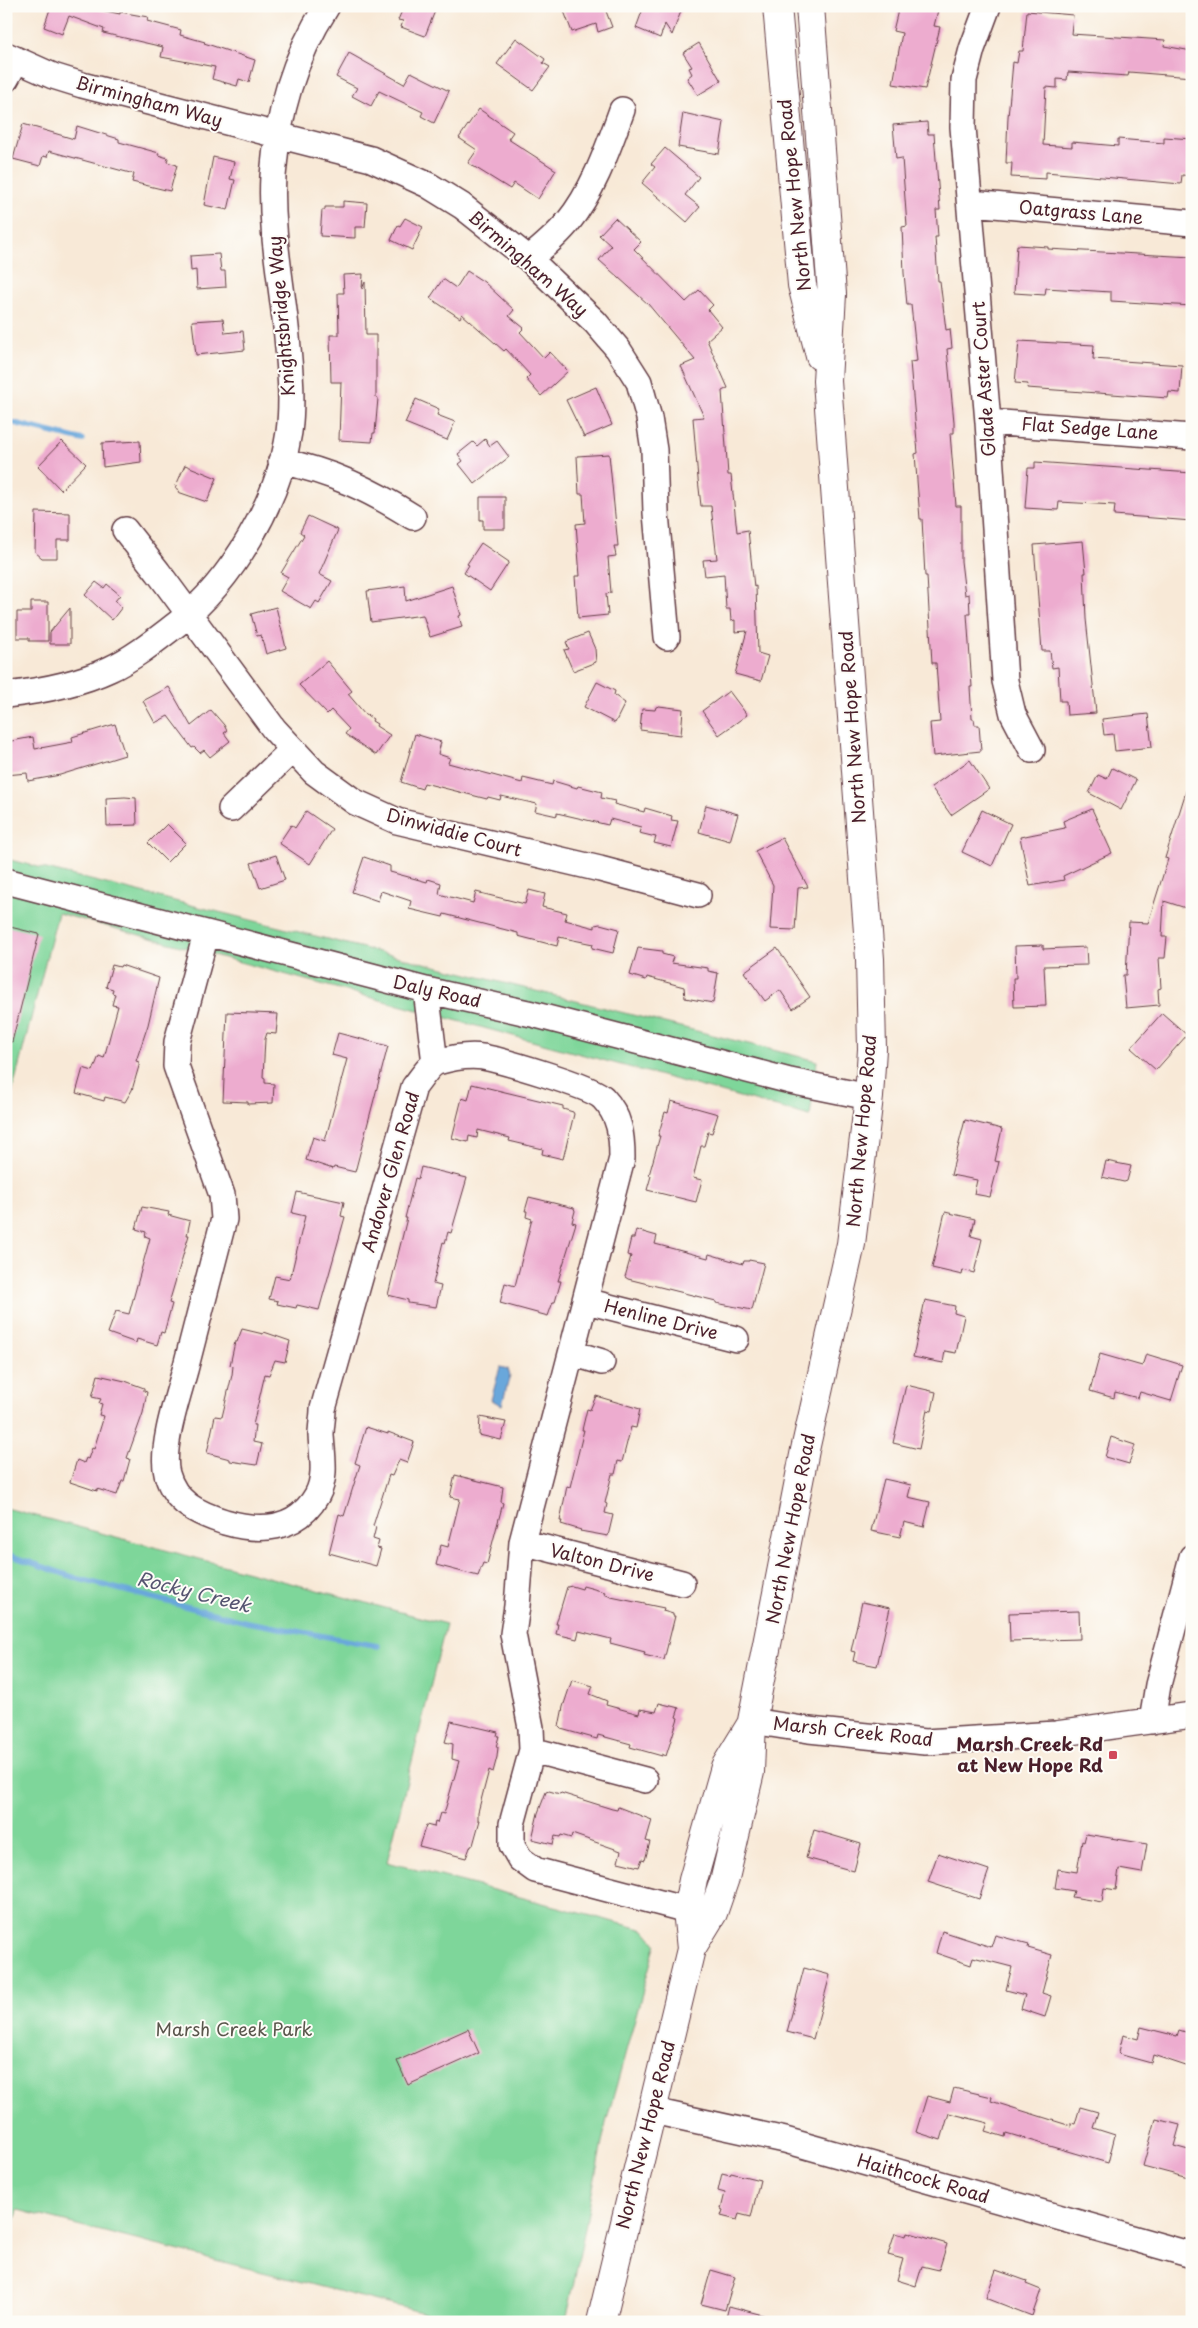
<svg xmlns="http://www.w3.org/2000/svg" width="1198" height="2328" viewBox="0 0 1198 2328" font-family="'Playpen Sans',sans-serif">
  <rect width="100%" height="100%" fill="#fdfcf7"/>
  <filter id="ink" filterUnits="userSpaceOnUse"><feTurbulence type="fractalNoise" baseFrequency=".02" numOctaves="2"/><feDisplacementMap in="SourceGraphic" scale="10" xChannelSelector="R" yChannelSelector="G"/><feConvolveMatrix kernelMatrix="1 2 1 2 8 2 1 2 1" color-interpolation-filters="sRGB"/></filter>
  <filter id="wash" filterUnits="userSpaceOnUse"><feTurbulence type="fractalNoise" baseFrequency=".0096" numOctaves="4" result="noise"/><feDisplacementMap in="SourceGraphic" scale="20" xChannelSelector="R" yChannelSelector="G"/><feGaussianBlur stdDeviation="1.12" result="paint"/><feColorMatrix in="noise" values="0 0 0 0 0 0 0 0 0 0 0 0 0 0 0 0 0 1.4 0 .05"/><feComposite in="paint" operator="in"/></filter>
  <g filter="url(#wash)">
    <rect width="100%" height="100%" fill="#f8e9d7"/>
    <path fill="#7ed69a" stroke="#647a62" d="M6,859L817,1061L810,1116L58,913L6,1116Z
      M6,1508L446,1624L387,1862L645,1930L656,1943L606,2123L566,2322H460L18,2210L6,2254Z"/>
    <path fill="#69a7db" stroke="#5a6383" d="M500,1367L508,1369L510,1375L502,1405L491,1400Z"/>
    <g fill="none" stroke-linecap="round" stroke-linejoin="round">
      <path stroke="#69a7db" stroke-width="5.5" d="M6,421L83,440
        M6,1554L79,1579L247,1622L378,1646"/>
    </g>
    <g id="blocks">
      <path fill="#edaccf" d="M51,6H82L120,14V12L148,17L147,21L181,30L180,35L205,42L204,43L255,60L249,82L239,79L237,86L212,79L215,67L161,57L163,47L103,33L104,29L69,16L62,34L44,27Z
        M404,6H437L425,36L401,27L403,21L398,20Z
        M562,6H604L612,27L598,32L596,24L572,32Z
        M644,6H683L672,35L665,24L660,38L636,28Z
        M899,6H921L938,10L934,26L940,27L925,89L893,84L902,33L893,31Z
        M1027,11L1073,15L1071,34L1165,40L1164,46L1192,51V77L1129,72L1128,76L1068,72L1067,80L1057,79V88L1046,87L1043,145L1072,147V142L1118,146V139L1164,143V137L1192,139V176L1182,175L1181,184L1046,172V179L1011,177L1012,163H1006L1008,117L1013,62L1017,63L1019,51H1023Z
        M516,38L545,59L543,63L550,67L533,90L497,64Z
        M699,43L721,81L698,95L687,78L692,74L689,68L692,67L683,53Z
        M349,53L404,84L411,72L449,91L434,123L421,116L423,112L379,91L371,106L352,96L357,88L336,77Z
        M479,109L513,132L508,139L556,170L538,199L514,183L510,189L468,163L477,150L459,138Z
        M683,113L724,122L719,154L678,147Z
        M927,122L928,134H934L940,210H936L938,237H935L938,281H940L946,330L950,329L952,348L947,349L954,422V433H950L956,506H961V561L965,595L969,594L970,614H967L972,687H970L972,719H974L975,725H979L981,751L933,756L930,723L940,722L936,663H932L927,576H925L922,519H920L915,454L918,453L910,362L917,361L911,305H907L904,273L902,227L907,226L902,158L896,159L893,125Z
        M23,124L74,139L77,126L119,139V142L159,153L158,155L168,158L167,162L177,165L170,191L132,182L134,174L49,151L47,157L43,156L40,166L13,159Z
        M665,148L699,177L685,195L700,207L687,222L642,183L655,167L651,164Z
        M213,157L234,162L230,179L235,180L228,210L204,205Z
        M343,201L367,203L365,227H355V238L320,236L322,210H325V207H343Z
        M405,218L423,227L412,250L391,240L398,225L400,226Z
        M615,218L641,242L634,249L686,302L699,290L713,305L708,310L722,327L707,340L728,388L722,391L728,475H731L737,532L748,530L754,587L756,586L758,653L768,656L761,681L735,674L747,631L735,632V620L731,621L730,609H726L724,574L705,576L703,560L717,559L711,506H701L698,479L693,418L704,417L681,366L695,360L648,304L599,260L611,246L599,235Z
        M1017,245L1048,247V249L1192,257V306L1111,301V292L1046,288L1045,295L1014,293Z
        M219,254L221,271H225L226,287L197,289L196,270L191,271L190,256Z
        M467,271L484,282L514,310L509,316L524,328L520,332L544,358L550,352L568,371L541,396L526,379L530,375L506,349L504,351L462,314L460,318L430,298L443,279L456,288Z
        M363,274L362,289L365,282L366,335H376V397L378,398L375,433H373L372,442L339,440L341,382H331L330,335H339L338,293H344L343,275Z
        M223,319L225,333L243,331L245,350L196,355L192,321Z
        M1019,341L1094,345L1093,359L1182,365L1180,393L1169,392L1168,398L1027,388L1028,384L1015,383Z
        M596,387L612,425L584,437L566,400Z
        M416,399L439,409L437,415L455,422L447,440L405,423Z
        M485,439L490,446L497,441L509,457L475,484L459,464L463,461L458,454L473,442L477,446Z
        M62,441L86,464L61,490L38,466Z
        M140,441L141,462L103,467L102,443Z
        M609,454L618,546H614L616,556L608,557L611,593L606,594L608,615L578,618L575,576H580L576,524L585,523L583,494H579L577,456Z
        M1035,462L1192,473V521L1114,515L1115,505L1059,502L1058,510L1025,508L1028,468H1035Z
        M185,465L217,478L207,502L178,492L179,490L175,488Z
        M480,497H505V529H483V520H480Z
        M36,512L70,513V540H57V558H42L35,552Z
        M308,516L338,530L319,574L332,581L319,603L316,601L311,609L280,591L288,577L281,573L304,535L300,532Z
        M1083,541L1086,573H1084L1086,619L1096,713L1067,715L1066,701H1060L1058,667L1052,668L1050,651H1042L1034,545Z
        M481,543L509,562L490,591L464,573L469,565L467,564Z
        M96,582L104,588L107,584L120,595L115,601L122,607L112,620L85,595Z
        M405,586L406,601L452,586L461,615L459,616L462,627L430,637L423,615L371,622L367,591Z
        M31,602H48V641H29V638H17V612H31Z
        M276,607L286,648L266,654L261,635L257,636L251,614Z
        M70,608V644H50V632Z
        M588,633L595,649L596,662L573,671L564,650L569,649L566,642Z
        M327,661L352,691L348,694L365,714L373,719L372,721L377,724L376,726L390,735L376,755L345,734L349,729L331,710L327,714L299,685Z
        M597,682L615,691L614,695L625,703L615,723L584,707Z
        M169,687L191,726L211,710L224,725L227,731L224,733L230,741L210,757L204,750L200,753L194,747L192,748L168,716L155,723L143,701Z
        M729,691L747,715L719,735L702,711Z
        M659,706L683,709L681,735L640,730L642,709L655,710L656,707Z
        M1148,714L1152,747L1115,751L1113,734L1104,735L1102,719Z
        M115,724L125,755L60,775L28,781L27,773L6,775V742L33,737L35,749L73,742L72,737Z
        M415,734L441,742L438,754L450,758L448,763L522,783L523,778L552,785L553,781L577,788L578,786L602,792L601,798L615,801L614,804L644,812L645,808L672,816L671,820L678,821L671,847L654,843L656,837L639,833L641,827L610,819L608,825L557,813V816L535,811L537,804L501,796L500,800L488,797L487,799L424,783L422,789L401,782Z
        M970,760L989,789L951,815L931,787Z
        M1112,768L1136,780L1121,810L1089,793L1098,775L1107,779Z
        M1188,785L1192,786V910L1164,901L1162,937H1167L1165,958H1159L1161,988L1158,989L1159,1005L1126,1008L1123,975H1126L1129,922L1148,923L1168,859L1165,858Z
        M125,797L136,798L137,825L107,826L106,798Z
        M706,805L738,814L730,841L699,832Z
        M1092,809L1112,853L1063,876L1064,880L1030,886L1020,837L1065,828L1063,821Z
        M982,810L1011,824L992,866L962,852Z
        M306,811L332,829L310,864L279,843L291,825L295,828Z
        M167,824L186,843L167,862L148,843Z
        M782,838L808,887L798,888L795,930L770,929L773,885L755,851Z
        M276,855L285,880L260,888L251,863Z
        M364,857L390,866V872L427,882L428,879L441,883L439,894L473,903L476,892L525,904L529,890L545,894L542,907L567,913L565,920L595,928V925L600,924L619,929L613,953L592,948L593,944L559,937L557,946L518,936V933L444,914L443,917L409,909L411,901L381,891L378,901L352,892Z
        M6,926L39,934L12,1042L6,1041Z
        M1043,945V949L1086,947L1087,965L1044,966L1046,1006L1014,1007L1013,978H1016L1015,946Z
        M638,948L662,951V954L673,957L671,963L708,968V971L718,973L713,1003L685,998L684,987L647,977L646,980L630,975Z
        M777,948L810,997L793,1009L780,990L765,1001L744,972Z
        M112,965L120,967L121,965L159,978L148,1025L136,1061L139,1062V1066L132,1090L125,1102L105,1097L104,1101L76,1093L83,1068L93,1071L99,1056L104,1058L118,1006L112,1005L115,994L112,993L113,989L106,987Z
        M227,1012L278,1014L276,1034L267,1033L265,1039L263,1077L265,1078V1083L274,1084L273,1103L248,1104V1102L223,1101Z
        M1162,1013L1187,1035L1156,1070L1131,1048Z
        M338,1033L388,1046L355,1172L334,1167L333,1169L306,1160L313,1137L325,1141L347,1059L332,1055Z
        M472,1084L563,1106V1109L573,1112L574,1114L563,1159L542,1154L543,1149L509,1141L510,1138L478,1130L477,1138L469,1136L468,1142L452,1138L462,1098L468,1100Z
        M671,1101L718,1114L712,1133L708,1132L704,1146H701L693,1178L702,1180L696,1202L647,1190L651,1176L649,1175L660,1136H658L665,1112L668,1113Z
        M965,1120L1002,1129L995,1161L999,1162L990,1197L974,1194L977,1180L951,1175Z
        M1106,1161L1131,1166L1127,1181L1124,1182L1102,1177Z
        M421,1167L467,1178L451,1233L448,1232L445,1243L443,1242L433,1284L441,1286L436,1307L408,1303V1300L388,1295L407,1218H405L415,1178L418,1179Z
        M297,1192L344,1202L341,1216L345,1217L319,1310L297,1305L296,1308L277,1304L278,1301L269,1299L275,1276L290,1279L305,1216L292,1213Z
        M529,1197L574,1208L575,1211L572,1222L576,1223L558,1281H561L555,1302H553L548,1316L500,1303L505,1283L515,1286L532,1219L526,1217L527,1211H525Z
        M142,1207L169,1212L168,1215L190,1221L187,1235H189L169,1303L172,1304L164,1333L161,1332L157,1345L137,1339L136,1343L108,1333L116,1311L129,1314L150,1238L145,1236L146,1232L136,1229Z
        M945,1212L975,1219L971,1236L982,1239L974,1273L963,1270L962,1275L932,1268Z
        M636,1230L657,1236L655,1244L708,1258L709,1254L743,1264L744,1261H749V1260L764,1263L752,1310L716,1303V1301L628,1279L625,1277L631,1256L627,1255L631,1238H634Z
        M925,1300L955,1306L954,1313L964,1316L956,1353L945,1351L943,1363L913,1357Z
        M242,1329L263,1334L264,1332L290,1341L285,1362L275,1360L269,1375L265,1374L253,1425H255L253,1442L262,1444L257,1465L230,1461V1459L207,1453L215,1416L222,1417L232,1375L233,1366L230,1365L235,1342H237Z
        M1100,1354L1142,1366L1146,1354L1182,1365L1171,1401L1140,1392L1138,1398L1115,1392L1114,1398L1090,1391Z
        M98,1375L125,1381L144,1388V1391L147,1392L143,1413L127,1458L130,1459L124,1481H122L117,1495L97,1489V1491L70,1482L77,1460L84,1463L86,1458L88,1459L92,1448L94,1449L104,1416L99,1415L102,1404L99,1403L101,1399L92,1397Z
        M906,1385L936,1392L932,1411L927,1410L919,1449L893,1443Z
        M596,1396L640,1409L636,1428L631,1427L622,1462L618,1461L615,1474H612L605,1503L607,1504L605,1513L613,1515L608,1536L580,1531L581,1530L561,1524L562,1521H560L567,1486L570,1487L584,1430H582L587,1409L590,1410Z
        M480,1417L506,1422L501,1440L479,1435Z
        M366,1427L388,1434V1432L414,1442L407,1463L399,1460L392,1476L389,1475L373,1526L376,1527L373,1539L379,1541L377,1548L381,1549L376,1566L329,1553L339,1514L344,1516L360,1465L355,1463Z
        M1111,1437L1135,1445L1129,1464L1105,1457Z
        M455,1475L503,1487L501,1502L503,1503L487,1564L483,1563L478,1576L436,1565L441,1545L448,1547L460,1499L450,1497Z
        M884,1479L911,1485L908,1497L930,1502L924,1527L904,1522L900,1537L871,1531Z
        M572,1586L582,1589L583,1586L605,1592L604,1594L611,1597L664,1608L663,1611L673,1614V1616H675L664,1660L644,1655L645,1652L610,1643L611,1639L579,1631L577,1639L556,1634L558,1624H556L567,1587Z
        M862,1602L890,1608L877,1666L853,1661L855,1652L851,1651Z
        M1079,1611L1080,1639L1010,1641L1009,1613Z
        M572,1680L593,1686L590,1694L607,1701L606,1705L639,1714L640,1709L656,1712L659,1703L679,1708L676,1717L678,1718L666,1756L662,1754V1756L630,1747L631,1744L598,1735L597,1739L561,1729L559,1727L563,1707Z
        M451,1721L498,1732L497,1736H499L496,1747H498L497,1757L493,1772L489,1770L478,1812V1820H480L473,1845H471L466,1858L419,1846L426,1825L434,1827L435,1822L437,1823L440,1813L444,1814L459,1761L452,1759L453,1744L445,1742Z
        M549,1791L560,1794L561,1793L612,1809L617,1810L618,1807L652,1820L646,1841L650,1842L645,1860L642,1859L639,1867L618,1862L621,1851L572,1834L571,1838L561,1835L560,1837L555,1836L553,1844L532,1839L538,1813L546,1792Z
        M814,1830L861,1844L854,1871L806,1858Z
        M1086,1834L1147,1844L1142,1873L1119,1869L1116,1890L1104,1888L1102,1902L1072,1897L1074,1891L1055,1888L1058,1869L1077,1872L1082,1841L1084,1842Z
        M938,1853L989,1870L979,1899L928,1882Z
        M942,1931L991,1947L995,1935L1029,1944L1028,1948L1052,1955L1042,1993L1051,1996L1045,2017L1021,2009L1025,1995L1006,1990L1012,1967L973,1957L971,1965L936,1953Z
        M804,1968L830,1975L813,2039L787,2032Z
        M1141,2027L1177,2036L1179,2030L1192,2034V2068L1153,2055L1151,2063L1122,2055L1119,2052L1123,2035L1138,2039Z
        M468,2029L479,2053L408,2085L397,2061Z
        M954,2088L992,2097L991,2101L1071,2126V2123L1075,2124L1080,2107L1098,2112L1093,2128L1115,2135L1108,2163L1006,2133L1005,2137L985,2131L988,2123L949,2113L941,2140L916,2132L927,2096L950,2102Z
        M1156,2119L1180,2125L1174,2146L1192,2151V2179L1143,2166Z
        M722,2173L730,2175L731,2173L760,2180L751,2217L739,2214L737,2220L721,2216L723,2210L721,2209L725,2193L718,2191Z
        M907,2232L947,2244L939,2270L922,2266L916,2286L897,2280L903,2259L888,2255L895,2233L906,2236Z
        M711,2270L735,2277L725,2310L701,2304Z
        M996,2270L1027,2281L1026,2284L1041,2290L1032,2316L986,2298Z
        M729,2306L770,2317V2322H725Z"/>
    </g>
  </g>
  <g filter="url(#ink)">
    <use href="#blocks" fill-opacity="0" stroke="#643d45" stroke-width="1"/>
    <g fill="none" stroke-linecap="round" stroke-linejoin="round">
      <g stroke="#643d45" stroke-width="28">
        <path id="minor" d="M988,6L972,49L964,80L963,127L988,422L1005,681L1013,714L1032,750
          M6,55L53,76L82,85L371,159L428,185L462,206L529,259L595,322L618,349L639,382L649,418L654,450L656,513L667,637
          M6,79L16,61
          M971,203L1192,223
          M529,259C543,247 557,236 568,222C594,190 608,148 622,110
          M988,422L1192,437
          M281,461C332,472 369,489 413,517
          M125,530L158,572L274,729L314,772L355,802L397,821L600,869L698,895
          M6,695C41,691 78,684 110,669C134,658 156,640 177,624C232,581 279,501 289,432C293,401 290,368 287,337C282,284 270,230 273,176C278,113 293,59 327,6
          M231,809L292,750
          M6,881L426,990L532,1014L790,1081L869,1097
          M206,934L177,1042L176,1066L222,1195L224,1219C211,1270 198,1320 185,1370C178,1396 160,1448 167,1474C175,1503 197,1513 225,1522C259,1532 297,1531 317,1495C327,1476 322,1455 321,1435C321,1426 323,1417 323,1409L414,1087C420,1080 429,1065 437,1062C451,1058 469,1055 483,1057C503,1061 591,1086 603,1098C620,1116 622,1135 622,1158L522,1542L517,1606L513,1634L531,1728L532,1750L512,1824V1845L520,1859L535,1870L687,1910
          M426,990L435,1063
          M586,1301L736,1339
          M572,1353L602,1362
          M522,1542L682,1583
          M752,1721L809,1730L925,1742L1056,1734L1192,1715
          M1152,1721L1158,1685L1192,1557
          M532,1750L645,1780
          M653,2111L785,2140L1192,2255"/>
      </g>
      <g stroke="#643d45" stroke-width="30">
        <path id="major" d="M777,6L802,285L820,356
          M691,1949L687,1910L693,1880L725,1767L750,1726
          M601,2322L691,1949L713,1913L725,1878L750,1772L752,1721L805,1450L851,1244L869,1097L872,1049L870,959L827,381L832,294L810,6"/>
      </g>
      <use href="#minor" stroke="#fff" stroke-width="25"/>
      <use href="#major" stroke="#fff" stroke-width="28"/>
    </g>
  </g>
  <rect fill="#d1495b" stroke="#fdfcf7" stroke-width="2" x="1108" y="1750" width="10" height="10" rx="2.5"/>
  <g text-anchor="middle" stroke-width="4" stroke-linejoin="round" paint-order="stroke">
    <g font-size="18" fill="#4a1f2b" stroke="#fdfcf7">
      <text transform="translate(149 102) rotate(15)" y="6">Birmingham Way</text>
      <text transform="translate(795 195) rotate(-96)" y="6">North New Hope Road</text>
      <text transform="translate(1081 213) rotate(5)" y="6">Oatgrass Lane</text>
      <text transform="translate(528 264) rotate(41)" y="6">Birmingham Way</text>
      <text transform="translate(282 316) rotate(-95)" y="6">Knightsbridge Way</text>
      <text transform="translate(984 379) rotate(-94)" y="6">Glade Aster Court</text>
      <text transform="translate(1090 429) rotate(4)" y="6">Flat Sedge Lane</text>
      <text transform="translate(853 727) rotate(-94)" y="6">North New Hope Road</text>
      <text transform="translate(454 833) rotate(15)" y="6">Dinwiddie Court</text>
      <text transform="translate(437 992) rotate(13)" y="6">Daly Road</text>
      <text transform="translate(862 1131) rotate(-85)" y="6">North New Hope Road</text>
      <text transform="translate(391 1172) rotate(-74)" y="6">Andover Glen Road</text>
      <text transform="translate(661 1320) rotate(14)" y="6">Henline Drive</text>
      <text transform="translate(791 1529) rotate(-79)" y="6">North New Hope Road</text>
      <text transform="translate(602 1563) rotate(14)" y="6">Valton Drive</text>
      <text transform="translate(853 1732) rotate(6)" y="6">Marsh Creek Road</text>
      <text transform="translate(646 2135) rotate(-76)" y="6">North New Hope Road</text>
      <text transform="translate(923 2179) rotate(16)" y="6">Haithcock Road</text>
    </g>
    <g font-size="18" font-weight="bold" fill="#4a1f2b" stroke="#fdfcf7" text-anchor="end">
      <text x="1103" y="1751">Marsh Creek Rd<tspan x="1103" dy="21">at New Hope Rd</tspan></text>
    </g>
    <g font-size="18" fill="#5a564c" stroke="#fdfcf7">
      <text x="234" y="2036">Marsh Creek Park</text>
    </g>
    <g font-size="19" font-style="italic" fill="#565571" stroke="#fdfcf7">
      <text transform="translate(194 1592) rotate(14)" y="7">Rocky Creek</text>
    </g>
  </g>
  <rect width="1198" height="2328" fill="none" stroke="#fdfcf7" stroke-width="25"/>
</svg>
